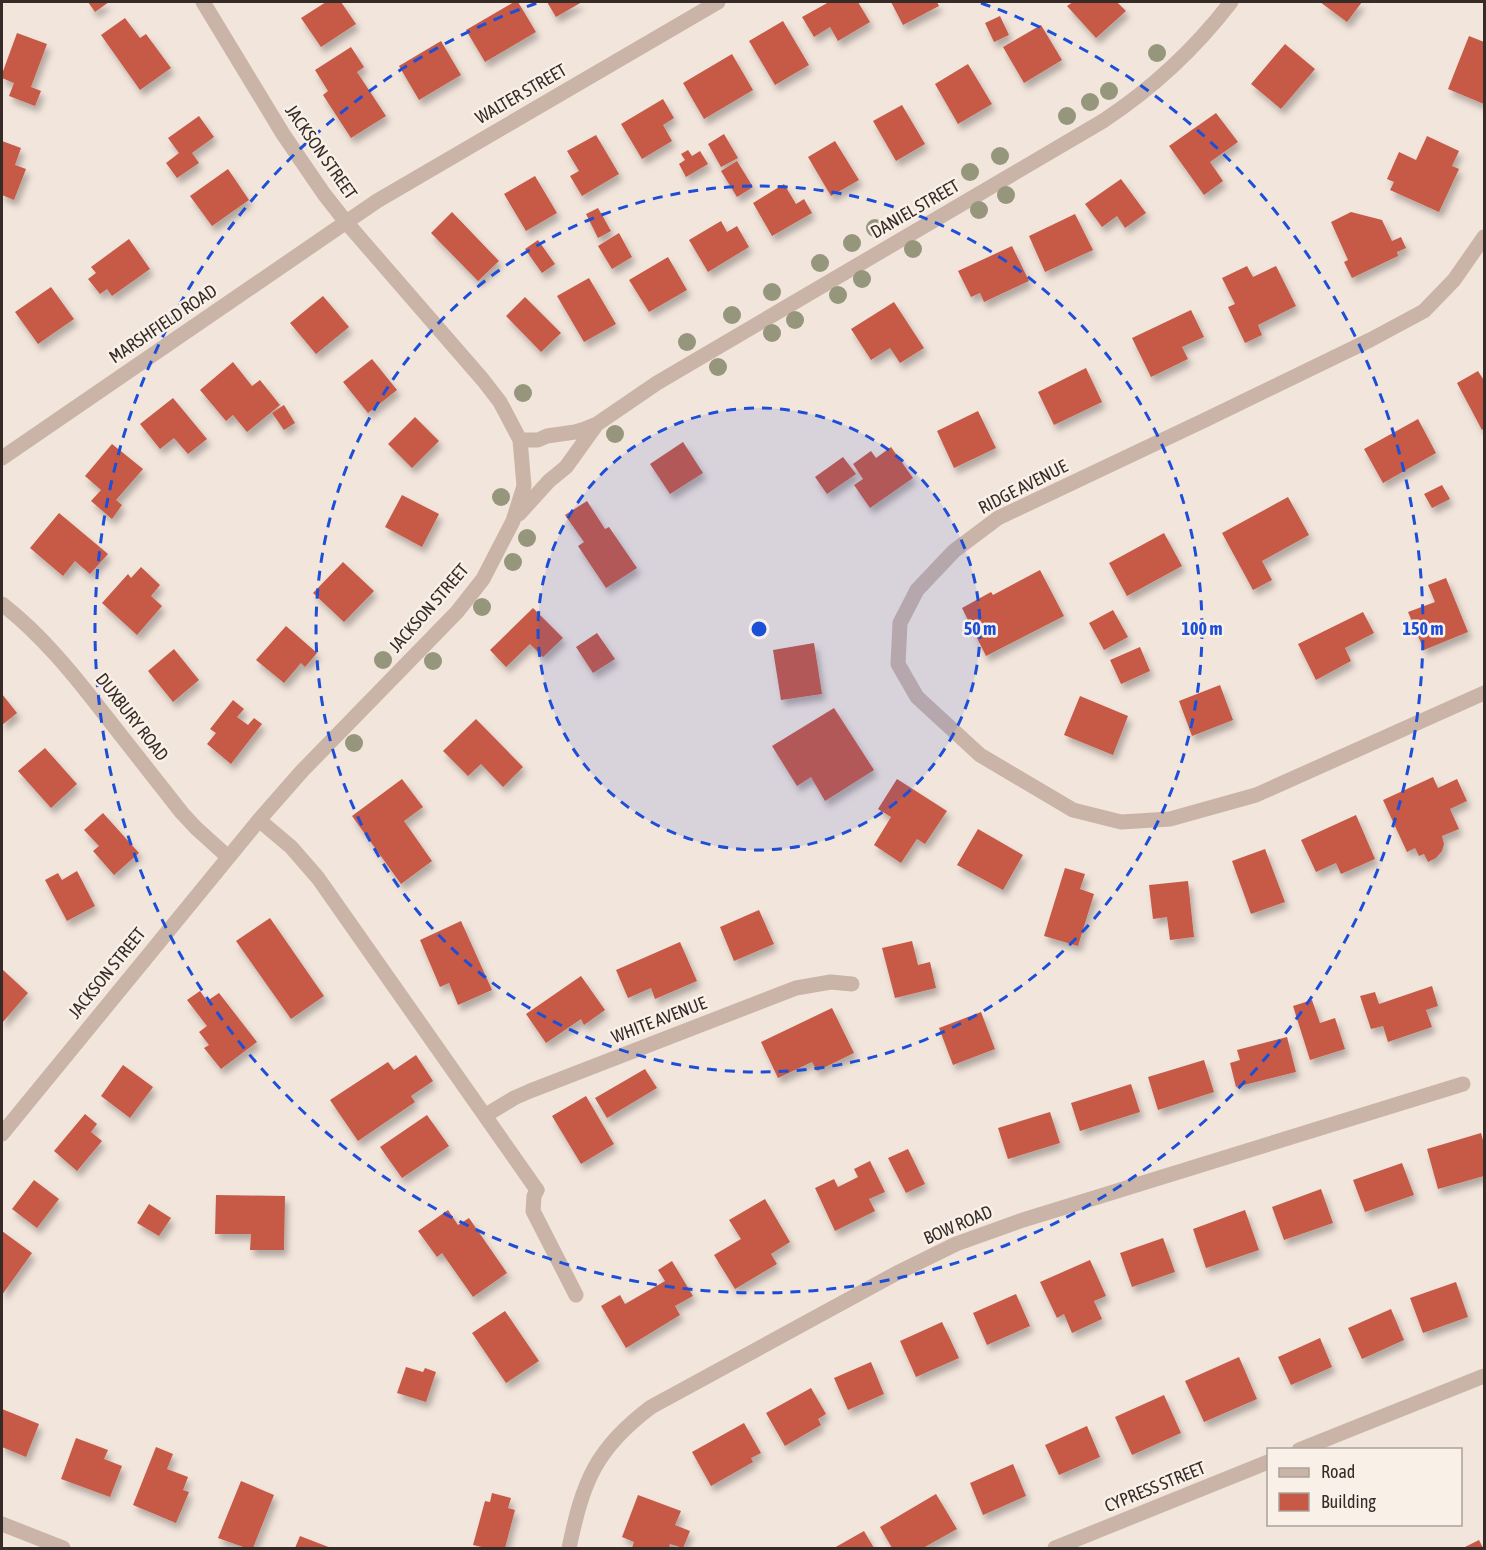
<svg xmlns="http://www.w3.org/2000/svg" width="1486" height="1550" viewBox="0 0 1486 1550" font-family="'Asap Condensed',sans-serif">
  <defs>
    <filter id="shadow"><feDropShadow dx="3.5" dy="6" stdDeviation="3" flood-color="#0004"/></filter>
  </defs>
  <rect width="100%" height="100%" fill="#f2e5dc"/>
  <path fill="#c65a46" filter="url(#shadow)" d="M88,2H109L95,12Z
    M326,2H341L356,24L321,47L301,18Z
    M514,2H518L536,32L485,62L466,30Z
    M547,2H582L556,17Z
    M829,2H858L870,22L838,41L830,27L814,37L802,17Z
    M891,2H937L939,6L903,25Z
    M1073,2H1117L1126,11L1096,38L1067,6Z
    M1320,2H1362L1347,22Z
    M1000,16L1009,35L994,42L985,23Z
    M125,18L140,38L146,34L171,68L140,90L101,35Z
    M783,21L809,65L775,85L749,41Z
    M1041,25L1062,60L1024,83L1003,47Z
    M17,33L47,44L31,87L41,91L35,106L9,96L14,83L2,78V74Z
    M1469,36L1484,42V104L1448,89Z
    M441,41L461,75L419,100L399,66Z
    M1285,44L1315,69L1281,109L1251,84Z
    M351,47L364,67L357,72L386,116L351,138L323,95L328,91L315,70Z
    M732,54L753,90L704,119L683,83Z
    M968,64L992,104L958,124L935,84Z
    M663,99L674,118L663,125L672,141L642,159L621,124Z
    M902,105L925,144L896,161L873,121Z
    M1216,113L1238,142L1210,162L1223,181L1204,195L1169,146Z
    M199,116L214,137L192,153L199,163L177,178L166,163L179,153L168,138Z
    M724,134L738,158L721,167L708,144Z
    M596,135L619,174L582,196L570,176L579,171L567,151Z
    M1427,136L1459,151L1452,166L1459,169L1439,212L1390,190L1394,182L1387,179L1399,152L1416,160Z
    M2,141L21,148L15,165L26,169L14,200L2,195Z
    M835,141L859,180L831,196L808,157Z
    M688,150L692,156L700,151L708,164L686,177L679,164L685,160L681,154Z
    M737,161L753,187L737,197L721,171Z
    M228,169L249,200L212,226L190,196Z
    M535,176L557,213L526,231L504,194Z
    M1121,179L1146,213L1125,228L1117,216L1102,227L1085,204Z
    M784,184L796,204L804,199L812,213L772,236L753,203Z
    M598,208L611,231L598,238L586,214Z
    M452,212L499,261L478,281L431,233Z
    M1351,212L1382,220L1392,241L1401,237L1406,248L1397,252L1398,256L1352,278L1344,262L1348,260L1331,222Z
    M1075,214L1093,250L1045,272L1029,236Z
    M721,221L727,232L737,226L749,247L708,272L689,240Z
    M619,233L632,257L612,269L598,246Z
    M129,239L150,269L112,296L107,289L100,294L88,279L96,273L91,267Z
    M538,240L555,264L542,273L525,249Z
    M1012,246L1029,281L984,302L980,293L971,297L958,271Z
    M668,257L687,290L649,312L629,280Z
    M1247,266L1253,277L1276,266L1296,306L1258,325L1262,335L1245,343L1228,307L1235,304L1222,278Z
    M589,278L616,324L584,342L557,296Z
    M51,287L74,319L38,344L15,312Z
    M323,296L349,327L316,354L290,323Z
    M525,297L561,333L541,352L506,316Z
    M894,302L924,348L900,363L890,348L871,360L851,329Z
    M1191,310L1204,337L1182,347L1188,359L1151,377L1132,338Z
    M372,359L397,390L368,413L343,382Z
    M233,362L252,386L260,380L280,405L247,432L233,415L226,421L200,390Z
    M1086,368L1102,402L1054,425L1038,392Z
    M1478,371L1483,379L1484,378V428L1482,430L1457,383Z
    M173,398L207,439L188,454L174,438L160,449L140,424Z
    M284,405L295,423L284,430L272,413Z
    M978,411L996,448L954,468L937,431Z
    M415,417L439,441L412,468L388,444Z
    M1418,419L1436,453L1383,483L1364,449Z
    M683,442L703,473L670,494L650,464Z
    M112,444L143,469L116,500L122,505L112,519L91,501L101,490L85,476Z
    M891,447L913,478L870,508L854,485L863,479L853,464L871,451L876,458Z
    M843,457L856,474L827,494L815,477Z
    M1442,485L1450,499L1432,508L1424,494Z
    M402,495L439,514L422,547L385,527Z
    M1288,497L1309,535L1262,561L1272,580L1253,590L1222,533Z
    M587,501L605,529L609,527L637,568L606,588L578,546L584,542L565,515Z
    M59,513L108,554L90,574L75,561L63,576L30,548Z
    M1164,533L1182,566L1127,596L1109,563Z
    M343,562L374,591L344,622L313,593Z
    M141,567L160,585L151,596L162,606L137,635L102,603L128,574L131,578Z
    M1040,570L1064,616L986,656L962,608L991,592L993,595Z
    M1446,578L1468,632L1424,650L1408,612L1435,602L1428,585Z
    M533,608L563,638L543,657L530,644L506,667L490,650Z
    M1113,610L1128,637L1104,650L1089,623Z
    M1363,612L1374,633L1345,648L1351,661L1316,680L1298,644Z
    M286,626L317,653L305,667L301,663L284,683L256,660Z
    M597,633L615,659L593,673L576,647Z
    M814,643L822,694L781,700L773,650Z
    M1140,647L1150,671L1121,684L1110,660Z
    M174,649L199,680L173,702L148,671Z
    M1220,685L1233,720L1192,736L1179,701Z
    M2,694L17,713L2,725Z
    M1080,696L1128,716L1113,755L1064,735Z
    M233,700L244,709L237,717L248,725L254,718L262,724L231,764L207,744L216,733L210,729Z
    M834,708L874,770L825,801L811,777L797,786L772,746Z
    M476,719L523,767L503,787L481,764L468,776L443,751Z
    M45,748L77,784L51,808L18,771Z
    M1433,777L1438,788L1457,779L1467,801L1450,809L1459,829L1442,836L1444,844L1442,851L1436,858L1428,862L1424,854L1419,856L1415,848L1407,852L1383,800Z
    M402,779L423,807L404,821L432,861L401,884L352,816Z
    M897,779L947,811L925,844L917,839L901,863L874,845L891,817L878,809Z
    M103,813L139,853L114,875L93,851L99,846L84,830Z
    M1356,815L1375,859L1341,874L1336,863L1316,872L1301,840Z
    M978,829L1023,855L1003,890L957,865Z
    M1265,849L1285,902L1251,914L1232,861Z
    M1065,868L1085,874L1080,889L1094,894L1078,946L1044,936Z
    M77,871L95,906L67,921L45,880L58,873L62,880Z
    M1188,881L1194,937L1170,940L1167,917L1153,919L1149,885Z
    M759,910L774,944L734,961L720,927Z
    M270,918L324,996L291,1019L236,941Z
    M461,921L492,990L458,1005L449,983L440,987L420,940Z
    M912,941L918,965L930,962L936,988L895,998L882,948Z
    M680,942L697,981L655,999L651,988L628,998L616,970Z
    M3,970L28,993L2,1023V972Z
    M581,976L605,1010L584,1025L581,1019L546,1043L526,1014Z
    M1432,986L1438,1006L1426,1010L1432,1027L1388,1042L1383,1026L1371,1029L1360,996L1375,992L1379,1004Z
    M200,991L207,1001L219,993L257,1042L221,1069L204,1048L209,1045L199,1032L207,1026L187,1000Z
    M1312,1000L1320,1023L1335,1018L1345,1049L1310,1060L1293,1006Z
    M832,1008L854,1053L817,1071L812,1062L778,1078L761,1042Z
    M981,1012L995,1049L953,1065L939,1028Z
    M1287,1037L1296,1072L1236,1087L1230,1063L1240,1060L1237,1050Z
    M416,1055L433,1081L411,1096L415,1102L358,1141L330,1100L388,1062L394,1070Z
    M1204,1060L1214,1092L1158,1110L1148,1077Z
    M123,1065L153,1087L130,1118L101,1096Z
    M645,1069L657,1088L607,1118L595,1098Z
    M1131,1084L1140,1112L1080,1131L1071,1103Z
    M586,1096L614,1144L581,1164L552,1116Z
    M1050,1112L1060,1143L1008,1159L998,1128Z
    M85,1114L97,1124L91,1132L102,1141L77,1171L54,1151Z
    M427,1115L449,1146L402,1178L380,1147Z
    M1481,1133L1484,1144V1176L1438,1189L1427,1149Z
    M908,1149L925,1184L906,1193L888,1158Z
    M870,1161L885,1192L869,1199L875,1211L835,1231L815,1188L834,1179L838,1187L858,1177L854,1169Z
    M1402,1163L1414,1195L1365,1212L1353,1180Z
    M34,1180L59,1199L37,1228L12,1209Z
    M1321,1189L1333,1223L1284,1240L1272,1207Z
    M216,1195L285,1196L284,1250H250L251,1234H215Z
    M765,1199L790,1242L771,1254L777,1264L735,1289L714,1255L741,1239L729,1220Z
    M149,1204L171,1218L159,1236L137,1223Z
    M448,1210L458,1225L469,1218L507,1273L473,1297L442,1253L437,1257L418,1231Z
    M1245,1210L1259,1250L1206,1268L1193,1229Z
    M2,1231L32,1253L2,1295Z
    M1163,1238L1175,1272L1132,1287L1120,1253Z
    M1090,1260L1106,1296L1094,1301L1102,1319L1072,1333L1064,1314L1057,1318L1040,1282Z
    M672,1261L693,1296L675,1306L680,1315L626,1348L601,1306L620,1295L625,1304L665,1281L658,1270Z
    M1456,1282L1468,1317L1423,1333L1410,1298Z
    M1016,1294L1030,1326L987,1345L973,1313Z
    M1391,1309L1404,1340L1362,1359L1348,1328Z
    M505,1311L539,1361L506,1383L472,1333Z
    M942,1322L959,1358L916,1377L900,1341Z
    M1320,1338L1332,1367L1291,1385L1278,1357Z
    M1239,1357L1257,1399L1204,1422L1185,1381Z
    M871,1362L884,1394L848,1410L834,1378Z
    M406,1367L423,1372L425,1368L436,1372L426,1402L397,1393Z
    M811,1388L826,1414L818,1419L821,1425L785,1446L766,1413Z
    M1164,1395L1181,1433L1132,1455L1115,1417Z
    M2,1409L39,1424L26,1457L2,1447Z
    M744,1423L761,1453L751,1458L753,1462L711,1486L692,1452Z
    M1087,1426L1100,1457L1059,1475L1045,1445Z
    M76,1438L108,1450L104,1459L122,1466L110,1497L61,1479Z
    M156,1447L173,1454L167,1469L188,1477L183,1490L189,1492L176,1523L133,1505Z
    M1013,1464L1026,1496L983,1515L970,1483Z
    M241,1481L274,1495L253,1548H246L218,1538Z
    M492,1493L511,1498L508,1508L515,1510L505,1548H487L473,1545L485,1501L490,1502Z
    M936,1494L957,1529L923,1548H892L880,1527Z
    M638,1495L681,1511L675,1525L690,1531L683,1548L670,1544L669,1548H632L634,1542L622,1537Z
    M864,1531L874,1548H834Z
    M300,1536L331,1548H295Z
    M1479,1540L1483,1548H1463Z"/>
  <g fill="none" stroke-linecap="round" stroke-linejoin="round">
    <path stroke="#cab4a7" stroke-width="15" d="M537,1190L534,1196L533,1211L576,1295"/>
    <path stroke="#cab4a7" stroke-width="15" d="M1484,237L1454,280L1424,311L1370,340L1205,420L998,518L954,551L917,590L900,623L898,664L917,697L980,755L1073,810L1121,822L1170,819L1256,795L1484,693
      M520,440H538L547,436L575,432L585,429L597,424L657,383L1103,121C1153,88 1195,49 1231,2
      M2,458L377,201L718,2
      M519,514L549,481L566,467L597,424
      M2,604C42,635 74,675 105,715C131,748 157,781 182,813L196,828L228,857
      M259,820L291,847L318,878L537,1190
      M486,1115L514,1098L530,1091L796,988L831,982L852,984
      M2,1134L259,820L302,771L457,612L483,579L513,521L524,486L520,440L500,402L483,380L346,222L324,194L283,134L203,2
      M1299,1450L1484,1376
      M2,1524L63,1548
      M569,1548C583,1482 595,1449 651,1407L897,1273L956,1244L1023,1220L1463,1084
      M1055,1548L1268,1462"/>
  </g>
  <g fill="#95967b">
    <circle cx="1157" cy="53" r="9"/>
    <circle cx="1109" cy="91" r="9"/>
    <circle cx="1090" cy="102" r="9"/>
    <circle cx="1067" cy="116" r="9"/>
    <circle cx="1000" cy="156" r="9"/>
    <circle cx="970" cy="172" r="9"/>
    <circle cx="1006" cy="195" r="9"/>
    <circle cx="979" cy="210" r="9"/>
    <circle cx="875" cy="228" r="9"/>
    <circle cx="852" cy="243" r="9"/>
    <circle cx="913" cy="249" r="9"/>
    <circle cx="820" cy="263" r="9"/>
    <circle cx="862" cy="279" r="9"/>
    <circle cx="772" cy="292" r="9"/>
    <circle cx="838" cy="295" r="9"/>
    <circle cx="732" cy="315" r="9"/>
    <circle cx="795" cy="320" r="9"/>
    <circle cx="772" cy="333" r="9"/>
    <circle cx="687" cy="342" r="9"/>
    <circle cx="718" cy="367" r="9"/>
    <circle cx="523" cy="393" r="9"/>
    <circle cx="615" cy="434" r="9"/>
    <circle cx="501" cy="497" r="9"/>
    <circle cx="527" cy="538" r="9"/>
    <circle cx="513" cy="562" r="9"/>
    <circle cx="482" cy="607" r="9"/>
    <circle cx="383" cy="660" r="9"/>
    <circle cx="433" cy="661" r="9"/>
    <circle cx="354" cy="743" r="9"/>
  </g>
  <circle cx="759" cy="629" r="221" fill="#1d4ed8" fill-opacity=".12"/>
  <g fill="none" stroke="#1d4ed8" stroke-width="3" stroke-dasharray="10 8">
    <circle cx="759" cy="629" r="221"/>
    <circle cx="759" cy="629" r="443"/>
    <path d="M981 3A664 664 0 1 1 537 3"/>
  </g>
  <g text-anchor="middle" stroke-width="5" stroke-linejoin="round" paint-order="stroke">
    <g font-size="18" fill="#372b28" stroke="#f9f0e8">
      <text transform="translate(521 94) rotate(-30)" y="6">WALTER STREET</text>
      <text transform="translate(321 152) rotate(55)" y="6">JACKSON STREET</text>
      <text transform="translate(915 209) rotate(-30)" y="6">DANIEL STREET</text>
      <text transform="translate(163 324) rotate(-34)" y="6">MARSHFIELD ROAD</text>
      <text transform="translate(1023 487) rotate(-27)" y="6">RIDGE AVENUE</text>
      <text transform="translate(429 608) rotate(-49)" y="6">JACKSON STREET</text>
      <text transform="translate(132 717) rotate(52)" y="6">DUXBURY ROAD</text>
      <text transform="translate(107 973) rotate(-51)" y="6">JACKSON STREET</text>
      <text transform="translate(659 1020) rotate(-21)" y="6">WHITE AVENUE</text>
      <text transform="translate(958 1225) rotate(-23)" y="6">BOW ROAD</text>
      <text transform="translate(1155 1487) rotate(-22)" y="6">CYPRESS STREET</text>
    </g>
  </g>
  <circle cx="759" cy="629" r="9" fill="#1d4ed8" stroke="#f9f0e8" stroke-width="3"/>
  <g font-size="18" text-anchor="middle" font-weight="bold" fill="#1d4ed8" stroke="#f9f0e8" stroke-width="5" stroke-linejoin="round" paint-order="stroke">
    <text x="980" y="635">50 m</text>
    <text x="1202" y="635">100 m</text>
    <text x="1423" y="635">150 m</text>
  </g>
  <rect width="1486" height="1550" fill="none" stroke="#372b28" stroke-width="6"/>
  <rect x="1267" y="1448" width="195" height="78" fill="#f9f0e8" stroke="#aba19b" stroke-width="1.5"/>
  <rect x="1279" y="1468" width="30" height="9" fill="#cab4a7" stroke="#aba19b" stroke-width="1.5"/>
  <text x="1321" y="1478" font-size="18" fill="#372b28">Road</text>
  <rect x="1279" y="1493" width="30" height="18" fill="#c65a46" stroke="#aba19b" stroke-width="1.5"/>
  <text x="1321" y="1508" font-size="18" fill="#372b28">Building</text>
</svg>
